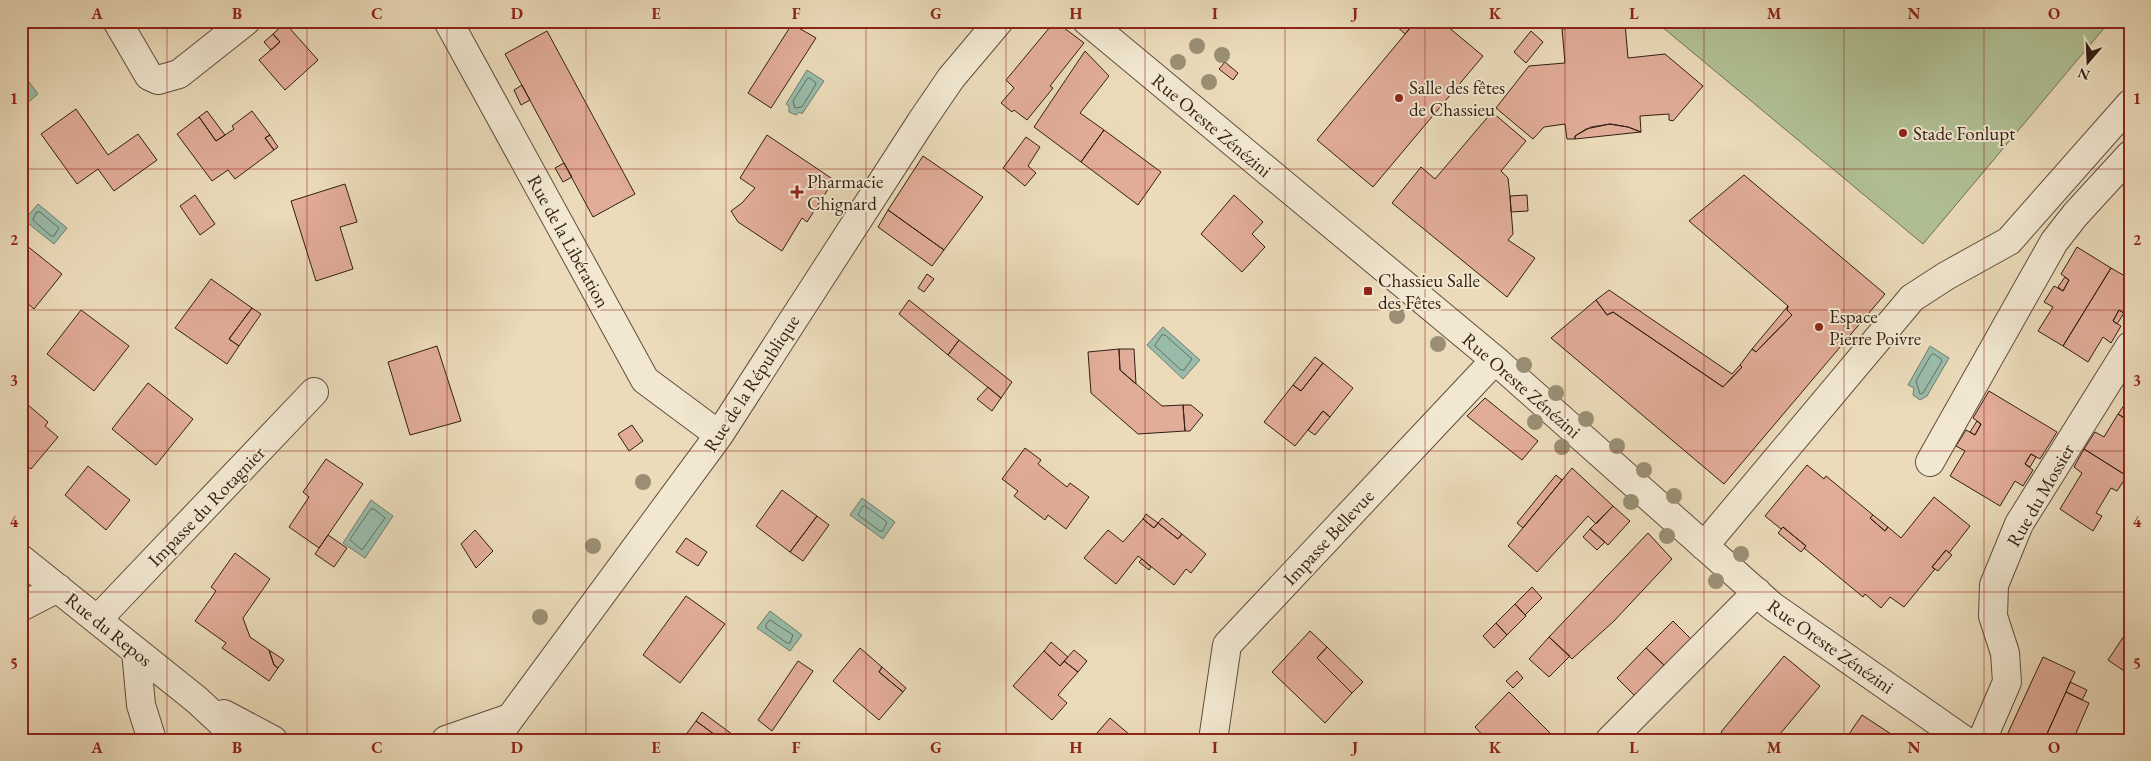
<svg xmlns="http://www.w3.org/2000/svg" width="2151" height="761" viewBox="0 0 2151 761" font-family="'EB Garamond',serif">
  <rect width="100%" height="100%" fill="#ebdbba"/>
  <filter id="stains"><feTurbulence type="fractalNoise" baseFrequency=".004" numOctaves="4"/><feColorMatrix values="0 0 0 0 .2 0 0 0 0 .09 0 0 0 0 .02 0 0 0 .5 -.17"/></filter>
  <radialGradient id="worn" r=".72"><stop offset=".6" stop-color="#630" stop-opacity="0"/><stop offset="1" stop-color="#630" stop-opacity=".3"/></radialGradient>
  <path fill="#b1c195" stroke="#727054" d="M1655,21H2110L1923,244Z"/>
  <path fill="#99bcaa" stroke="#707d6e" d="M807,70L824,81L802,114L800,112L796,115L789,112V106L786,104Z
    M21,71L38,94L26,104L21,99Z
    M38,204L67,228L54,244L24,220Z
    M1163,327L1200,360L1183,379L1147,345Z
    M1930,346L1949,358L1927,396L1920,400L1913,395L1914,388L1908,385Z
    M862,498L895,522L883,539L850,515Z
    M371,500L393,516L365,558L343,543Z
    M770,611L802,635L790,651L757,628Z"/>
  <g fill="none" stroke-linecap="round" stroke-linejoin="round">
    <path stroke="#666e5e" stroke-width="1" d="M810,78L815,82L816,84L802,107L795,108L793,101L807,79Z
      M37,212H40L59,228L54,236H51L33,220Z
      M1162,335H1165L1192,359L1184,370H1181L1155,346Z
      M1934,354L1941,359L1942,361L1923,393L1920,394L1916,381L1931,355Z
      M865,506L887,522L883,531H880L858,515L862,507Z
      M371,509H374L385,518L362,550L350,540Z
      M770,620L793,635L790,643H787L766,628V625Z"/>
  </g>
  <path fill="#e1ac98" stroke="#321f13" d="M167,21H182L177,28Z
    M1055,21L1084,43L1050,86L1053,88L1027,120L1014,110L1012,112L1001,103L1014,88L1006,80Z
    M1394,21H1416L1405,34L1393,23Z
    M1416,21H1441L1483,56L1373,187L1317,140Z
    M285,23L318,60L285,90L259,60L280,42L273,34Z
    M1625,23L1628,58L1665,54L1703,86L1673,121L1669,120V114L1640,116L1641,132L1628,127L1610,124L1591,127L1575,136V139H1567L1565,124L1544,127L1533,139L1496,108L1529,66L1565,63L1562,29Z
    M792,24L816,38L771,108L748,93Z
    M547,31L635,194L593,217L505,54Z
    M1531,31L1543,42L1526,63L1514,52Z
    M273,34L280,42L271,50L264,42Z
    M1085,51L1109,76L1080,113L1104,130L1081,162L1034,127Z
    M1225,62L1238,73L1233,80L1219,69Z
    M522,85L530,100L521,105L514,90Z
    M76,109L108,155L138,134L157,160L114,191L98,169L77,184L41,134Z
    M207,111L225,135L216,141L199,117Z
    M252,111L270,135L265,138L274,150L235,179L228,170L212,181L177,134L199,117L216,141L234,129L232,126Z
    M1492,112L1526,141L1501,171L1508,178L1510,196L1513,234L1508,240L1535,258L1507,297L1392,203L1421,167L1435,179Z
    M1610,124L1628,127L1641,132L1575,139V136L1586,129Z
    M1104,130L1161,172L1138,205L1081,162Z
    M270,135L278,147L274,150L265,138Z
    M767,135L834,180L807,222L802,218L782,251L738,222L731,211L742,203L755,188L740,178Z
    M1026,137L1040,147L1028,166L1036,173L1025,186L1003,168Z
    M923,156L983,197L944,250L888,210Z
    M564,163L572,177L563,182L555,168Z
    M1744,175L1885,294L1724,484L1551,338L1596,300L1607,315L1613,312L1723,387L1742,367L1740,365L1752,349L1756,352L1792,315L1787,310L1788,306L1689,221Z
    M345,184L357,222L340,227L353,269L316,281L291,201Z
    M195,195L215,224L200,235L180,206Z
    M1234,195L1263,222L1252,234L1265,247L1242,272L1201,234Z
    M1527,195L1528,211L1511,212L1510,196Z
    M888,210L944,250L932,266L878,227Z
    M21,241L62,274L34,309L21,298Z
    M2077,247L2111,268L2063,346L2038,331L2053,307L2044,302L2054,286L2063,291L2069,280L2061,274Z
    M2111,268L2130,279V313L2128,316L2119,310L2113,321L2121,326L2111,343L2103,337L2088,362L2063,346Z
    M927,274L934,279L924,292L918,288Z
    M2065,277L2069,280L2063,291L2058,287Z
    M211,279L252,308L229,339L239,346L227,364L175,328Z
    M1609,290L1732,374L1740,365L1742,367L1723,387L1613,312L1607,315L1596,300Z
    M909,300L959,340L948,355L899,314Z
    M1788,306L1787,310L1792,315L1756,352L1752,349Z
    M252,308L261,314L239,346L229,339Z
    M81,310L129,346L94,391L47,354Z
    M2119,310L2124,313L2117,324L2113,321Z
    M959,340L1012,382L1001,398L948,355Z
    M437,346L461,421L410,435L388,362Z
    M1119,349L1120,370L1162,406L1183,405L1185,431L1138,434L1091,393L1088,352Z
    M1119,349H1134L1136,384L1120,370Z
    M1315,357L1323,363L1301,391L1293,385Z
    M1323,363L1353,388L1330,417L1323,411L1295,446L1264,422L1293,385L1301,391Z
    M148,383L193,419L156,465L112,429Z
    M988,387L1001,398L992,411L977,399Z
    M1989,391L2057,432L2040,459L2031,454L2025,464L2033,470L2023,486L2015,481L2000,506L1950,476L1965,451L1956,446L1966,430L1975,435L1981,424L1973,418Z
    M1485,398L1538,441L1522,460L1467,416Z
    M21,399L48,422L45,426L58,437L31,469L21,462Z
    M2127,401L2130,403L2129,421L2118,414Z
    M1183,405H1191L1203,415L1190,431H1185Z
    M1323,411L1330,417L1315,435L1308,430Z
    M2118,414L2129,421L2130,420V471L2127,476L2084,449L2095,432L2104,437Z
    M1977,421L1981,424L1975,435L1970,432Z
    M632,425L643,441L629,451L618,434Z
    M1025,448L1041,460L1038,464L1067,487L1070,483L1089,497L1066,529L1048,515L1045,520L1014,496L1018,491L1002,479Z
    M2084,449L2127,476L2117,491L2111,488L2096,513L2102,516L2093,531L2060,509L2082,473L2074,467Z
    M2031,454L2036,457L2030,467L2025,464Z
    M326,459L363,484L319,548L289,527L309,497L303,492Z
    M1807,465L1824,479L1826,476L1873,515L1870,518L1885,531L1888,527L1901,538L1934,497L1970,526L1949,553L1946,550L1932,567L1935,569L1904,607L1890,597L1881,608L1865,594L1863,597L1804,548L1806,546L1783,527L1781,529L1765,516Z
    M88,466L130,500L106,530L65,495Z
    M1572,468L1613,506L1596,524L1588,516L1537,572L1508,546Z
    M1556,475L1562,480L1523,528L1517,523Z
    M782,490L817,516L790,552L756,526Z
    M1613,506L1630,521L1608,545L1590,529Z
    M1146,514L1158,523L1154,528L1143,519Z
    M1873,515L1888,527L1885,531L1870,518Z
    M817,516L829,525L803,561L790,552Z
    M1162,518L1182,534L1178,539L1158,523Z
    M1143,519L1154,528L1158,523L1178,539L1182,534L1206,554L1191,573L1186,569L1174,585L1138,556L1116,584L1084,558L1108,530L1123,542Z
    M1783,527L1806,546L1801,552L1778,533Z
    M1590,529L1605,542L1597,550L1583,537Z
    M475,530L493,551L476,568L461,544Z
    M1648,533L1672,559L1614,621L1572,659L1549,637Z
    M328,535L347,548L334,567L315,554Z
    M686,538L707,552L698,566L676,552Z
    M1946,550L1952,555L1938,571L1932,567Z
    M235,553L270,579L243,618L250,637L269,650L274,665L278,668L269,681L222,648L226,643L195,621L216,591L211,587Z
    M1142,559L1151,567L1149,570L1139,562Z
    M1532,587L1542,598L1525,615L1515,604Z
    M686,596L725,624L680,683L643,655Z
    M1515,604L1526,616L1507,635L1496,623Z
    M1673,621L1691,639L1665,666L1646,648Z
    M1496,623L1507,635L1494,648L1483,636Z
    M2130,627V675L2108,660Z
    M1310,631L1327,647L1317,658L1352,693L1325,723L1272,672Z
    M1549,637L1570,656L1549,677L1529,659Z
    M1051,642L1068,657L1060,666L1044,651Z
    M1327,647L1363,682L1352,693L1317,658Z
    M860,648L882,667L879,672L903,692L879,720L833,681Z
    M1646,648L1665,666L1635,696L1617,678Z
    M269,650L284,660L278,668L274,665Z
    M1074,650L1087,661L1078,672L1064,661Z
    M1044,651L1060,666L1064,661L1078,672L1058,695L1067,703L1052,720L1013,686Z
    M1784,656L1820,686L1775,740H1730L1721,732Z
    M2043,657L2075,672L2044,740H2008L2006,739L2007,735Z
    M798,661L813,671L772,731L758,720Z
    M882,667L906,688L903,692L879,672Z
    M1517,671L1523,678L1513,688L1506,681Z
    M2070,682L2087,690L2082,700L2066,692Z
    M1509,692L1557,740H1487L1475,727Z
    M2066,692L2089,703L2073,740H2053L2054,737L2047,734Z
    M702,712L740,740H722L696,721Z
    M1862,715L1900,740H1845Z
    M1110,718L1130,735L1126,740H1091Z
    M696,721L722,740H682Z"/>
  <g fill="none" stroke-linecap="round" stroke-linejoin="round">
    <g stroke="#604e3d" stroke-width="30">
      <path id="minor" d="M117,21L149,76L158,80L179,74L246,21
        M448,21L645,380L719,435
        M1087,21L1495,360L1772,606L1964,740
        M1930,462L2054,242L2075,215L2130,155
        M1704,546L1912,298L1946,276L2009,241L2130,104
        M21,559L197,700L240,740
        M21,607L58,588
        M97,620L314,392
        M136,651L141,705L152,740
        M224,714L273,740
        M446,740L510,718
        M494,740L719,435L921,122L951,78L999,21
        M1213,740L1227,645L1495,360
        M1610,740L1757,592
        M1982,740L2007,682L2005,653L1993,616L1994,585L2019,524L2130,346"/>
    </g>
    <use href="#minor" stroke="#f2e8d2" stroke-width="28"/>
  </g>
  <g fill="#9a8f74">
    <circle cx="1197" cy="46" r="8"/>
    <circle cx="1222" cy="55" r="8"/>
    <circle cx="1178" cy="62" r="8"/>
    <circle cx="1209" cy="82" r="8"/>
    <circle cx="1397" cy="316" r="8"/>
    <circle cx="1438" cy="344" r="8"/>
    <circle cx="1524" cy="365" r="8"/>
    <circle cx="1556" cy="393" r="8"/>
    <circle cx="1586" cy="419" r="8"/>
    <circle cx="1535" cy="422" r="8"/>
    <circle cx="1617" cy="446" r="8"/>
    <circle cx="1562" cy="447" r="8"/>
    <circle cx="1644" cy="470" r="8"/>
    <circle cx="643" cy="482" r="8"/>
    <circle cx="1674" cy="496" r="8"/>
    <circle cx="1631" cy="502" r="8"/>
    <circle cx="1667" cy="536" r="8"/>
    <circle cx="593" cy="546" r="8"/>
    <circle cx="1741" cy="554" r="8"/>
    <circle cx="1716" cy="581" r="8"/>
    <circle cx="540" cy="617" r="8"/>
  </g>
  <path fill="none" stroke="#8f2418" stroke-width="1" stroke-opacity="0.55" d="M167,21V740M307,21V740M447,21V740M586,21V740M726,21V740M866,21V740M1006,21V740M1145,21V740M1285,21V740M1425,21V740M1565,21V740M1704,21V740M1844,21V740M1984,21V740M21,169H2130M21,310H2130M21,451H2130M21,592H2130"/>
  <g fill="#8f2418" stroke="#f2e8d2" stroke-width="2">
    <circle cx="1399" cy="98" r="5"/>
    <circle cx="1903" cy="133" r="5"/>
    <path d="M794.5 184.5h5v5h5v5h-5v5h-5v-5h-5v-5h5z"/>
    <rect x="1363" y="286" width="10" height="10" rx="2.5"/>
    <circle cx="1819" cy="327" r="5"/>
  </g>
  <g text-anchor="middle" stroke-width="4" stroke-linejoin="round" paint-order="stroke">
    <g font-size="19" fill="#321f13" stroke="#f2e8d2" text-anchor="start">
      <text x="1409" y="94">Salle des fêtes<tspan x="1409" dy="22">de Chassieu</tspan></text>
      <text x="1913" y="140">Stade Fonlupt</text>
      <text x="807" y="188">Pharmacie<tspan x="807" dy="22">Chignard</tspan></text>
      <text x="1378" y="287">Chassieu Salle<tspan x="1378" dy="22">des Fêtes</tspan></text>
      <text x="1829" y="323">Espace<tspan x="1829" dy="22">Pierre Poivre</tspan></text>
    </g>
    <g font-size="19" fill="#321f13" stroke="#f2e8d2">
      <text transform="translate(1212 125) rotate(40)" y="7">Rue Oreste Zénézini</text>
      <text transform="translate(569 241) rotate(61)" y="7">Rue de la Libération</text>
      <text transform="translate(751 383) rotate(-57)" y="7">Rue de la République</text>
      <text transform="translate(1522 385) rotate(41)" y="7">Rue Oreste Zénézini</text>
      <text transform="translate(2040 495) rotate(-60)" y="7">Rue du Mossier</text>
      <text transform="translate(206 506) rotate(-46)" y="7">Impasse du Rotagnier</text>
      <text transform="translate(1328 537) rotate(-47)" y="7">Impasse Bellevue</text>
      <text transform="translate(109 629) rotate(39)" y="7">Rue du Repos</text>
      <text transform="translate(1831 646) rotate(35)" y="7">Rue Oreste Zénézini</text>
    </g>
  </g>
  <rect width="2151" height="761" fill="none" stroke="#ebdbba" stroke-width="55"/>
  <g transform="translate(2088 62) rotate(199)" stroke="#f2e8d2" stroke-width="4" paint-order="stroke">
  <path d="M0-4L9 19L0 12L-9 19Z" fill="#321f13"/>
  <text y="-8" font-size="14" font-weight="bold" text-anchor="middle" fill="#321f13">N</text>
  </g>
  <rect x="28" y="28" width="2096" height="706" fill="none" stroke="#8f2418" stroke-width="2"/>
  <g font-size="16" text-anchor="middle" font-weight="bold" fill="#8f2418">
    <text x="97" y="19">A</text>
    <text x="237" y="19">B</text>
    <text x="377" y="19">C</text>
    <text x="517" y="19">D</text>
    <text x="656" y="19">E</text>
    <text x="796" y="19">F</text>
    <text x="936" y="19">G</text>
    <text x="1076" y="19">H</text>
    <text x="1215" y="19">I</text>
    <text x="1355" y="19">J</text>
    <text x="1495" y="19">K</text>
    <text x="1634" y="19">L</text>
    <text x="1774" y="19">M</text>
    <text x="1914" y="19">N</text>
    <text x="2054" y="19">O</text>
    <text x="14" y="104">1</text>
    <text x="2137" y="104">1</text>
    <text x="14" y="245">2</text>
    <text x="2137" y="245">2</text>
    <text x="14" y="386">3</text>
    <text x="2137" y="386">3</text>
    <text x="14" y="527">4</text>
    <text x="2137" y="527">4</text>
    <text x="14" y="669">5</text>
    <text x="2137" y="669">5</text>
    <text x="97" y="753">A</text>
    <text x="237" y="753">B</text>
    <text x="377" y="753">C</text>
    <text x="517" y="753">D</text>
    <text x="656" y="753">E</text>
    <text x="796" y="753">F</text>
    <text x="936" y="753">G</text>
    <text x="1076" y="753">H</text>
    <text x="1215" y="753">I</text>
    <text x="1355" y="753">J</text>
    <text x="1495" y="753">K</text>
    <text x="1634" y="753">L</text>
    <text x="1774" y="753">M</text>
    <text x="1914" y="753">N</text>
    <text x="2054" y="753">O</text>
  </g>
  <rect width="100%" height="100%" filter="url(#stains)"/>
  <rect width="100%" height="100%" fill="url(#worn)"/>
</svg>
